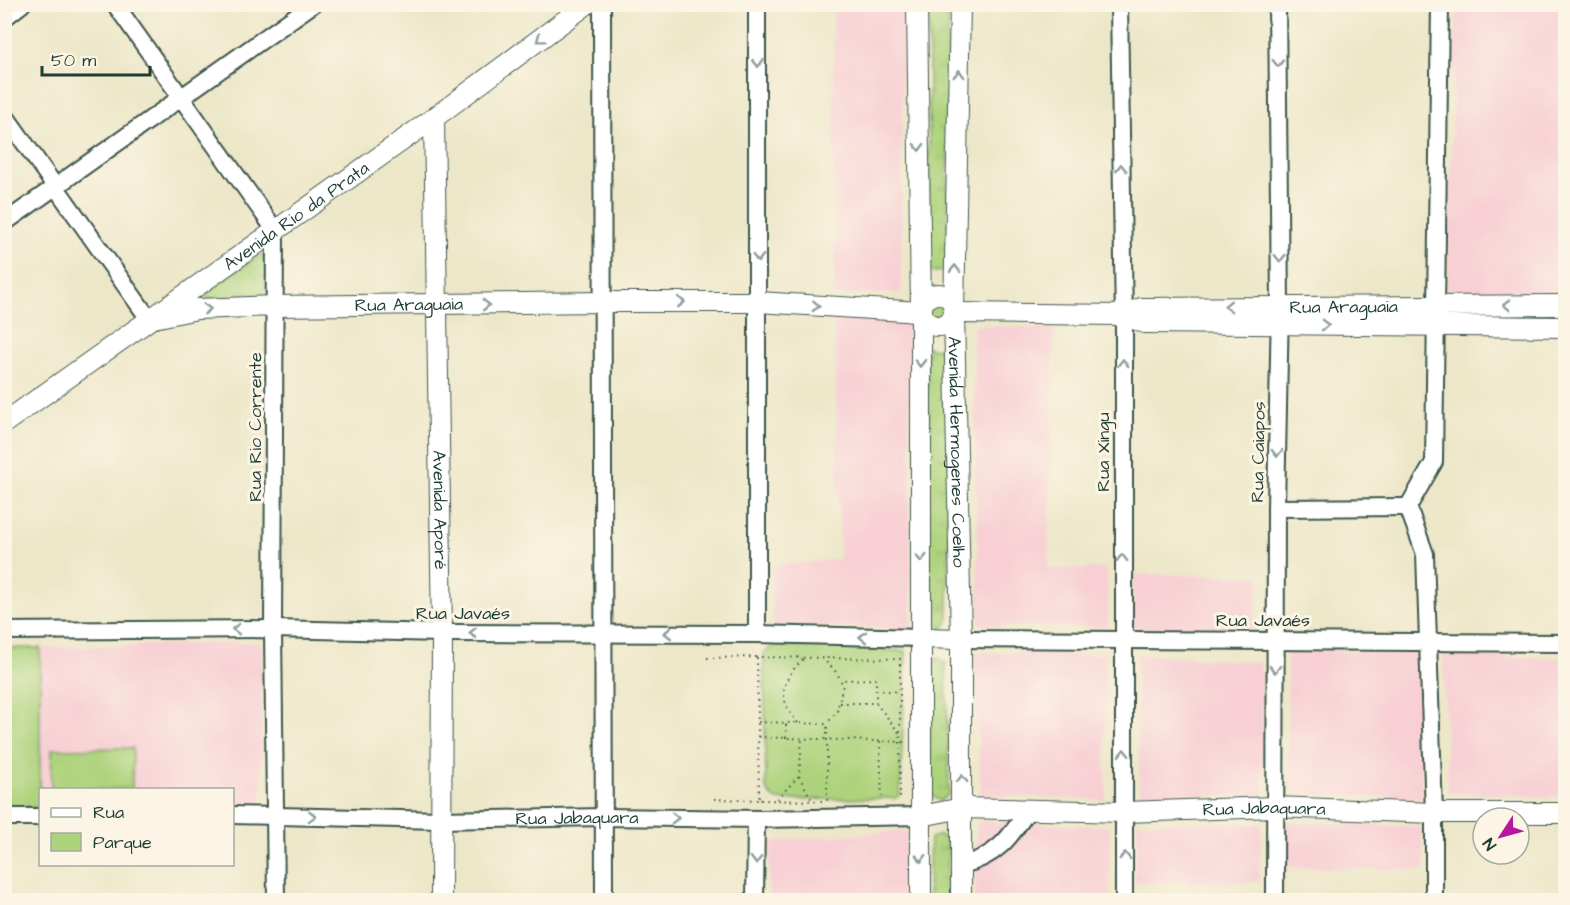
<svg xmlns="http://www.w3.org/2000/svg" width="1570" height="905" viewBox="0 0 1570 905" font-family="'Architects Daughter',sans-serif">
  <defs>
    <pattern id="grass-tufts" width="24" height="20" patternUnits="userSpaceOnUse" patternTransform="scale(1.5)"><rect width="24" height="20" fill="#aed37d"/><path d="M3 7l-1-3M5 7V3M7 7l1-3M15 17l-1-3M17 17v-4M19 17l1-3" fill="none" stroke="#95b66d"/></pattern>
  </defs>
  <rect width="100%" height="100%" fill="#fcf5e5"/>
  <filter id="ink" filterUnits="userSpaceOnUse"><feTurbulence type="fractalNoise" baseFrequency=".0167" numOctaves="2"/><feDisplacementMap in="SourceGraphic" scale="12" xChannelSelector="R" yChannelSelector="G"/><feConvolveMatrix kernelMatrix="1 2 1 2 8 2 1 2 1" color-interpolation-filters="sRGB"/></filter>
  <filter id="wash" filterUnits="userSpaceOnUse"><feTurbulence type="fractalNoise" baseFrequency=".008" numOctaves="4" result="noise"/><feDisplacementMap in="SourceGraphic" scale="24" xChannelSelector="R" yChannelSelector="G"/><feGaussianBlur stdDeviation="1.35" result="paint"/><feColorMatrix in="noise" values="0 0 0 0 0 0 0 0 0 0 0 0 0 0 0 0 0 1.4 0 .05"/><feComposite in="paint" operator="in"/></filter>
  <g filter="url(#wash)">
    <rect width="100%" height="100%" fill="#ede7c9"/>
    <path fill="#f7cfd4" d="M833,5H903L901,293L835,295Z
      M1456,5H1565V293H1447Z
      M909,312L911,629L773,624L771,566L840,559L834,316Z
      M973,325L1054,329L1048,569L1107,568L1109,627L979,625Z
      M1133,574L1260,576L1255,627L1134,629Z
      M262,642L261,804H233L232,790H40V803V648Z
      M1287,650L1417,652L1422,799L1289,793Z
      M974,652L1105,655L1106,800L981,795Z
      M1136,654L1261,662L1263,794L1140,798Z
      M1443,654L1565,659V797L1448,793Z
      M977,821L1110,827V900H975Z
      M1138,822L1262,824L1259,882H1134Z
      M1285,822L1421,827L1425,870L1287,867Z
      M907,830V900H834L769,896V842Z"/>
    <path fill="url(#grass-tufts)" stroke="#668858" stroke-width="1.5" d="M948,5L947,271L929,272V6Z
      M261,254L268,261L266,290L259,298L207,299V292Z
      M935,294L945,296L949,323L938,327L927,323L930,296Z
      M951,345L948,621L943,629H933L929,624L927,347L935,349Z
      M938,658L946,663L949,794L940,801L931,795L929,666Z
      M940,835L948,841L947,900H928L930,838Z"/>
    <path fill="#aed37d" stroke="#668858" stroke-width="1.5" d="M774,645L906,651L900,795L896,798L777,800L770,795L766,788L764,653Z
      M40,648V807H5V648Z
      M133,748L132,789H51L52,749Z"/>
  </g>
  <g filter="url(#ink)">
    <g fill="none" stroke-linecap="round" stroke-linejoin="round">
      <g stroke="#3e564a" stroke-width="20">
        <g id="minor">
          <path d="M115,4L275,230L273,629L276,900"/>
          <path d="M602,4L604,900"/>
          <path d="M1119,4L1124,322V900"/>
          <path d="M4,18L22,4"/>
          <path d="M4,114L149,319"/>
          <path d="M4,223L313,4"/>
          <path d="M1276,508L1408,507"/>
          <path d="M4,631L273,629L442,633L757,634L922,638"/>
          <path d="M757,634V4"/>
          <path d="M961,639L1566,643"/>
          <path id="s1" d="M232,815L440,820L603,817L761,819L921,816"/>
          <path d="M4,817H40"/>
          <path d="M962,865C996,857 1010,838 1028,810"/>
          <path d="M755,900L756,819"/>
          <path d="M1275,900L1276,508L1280,305L1277,4"/>
          <path d="M1434,900V813L1425,554L1408,507L1434,462L1440,4"/>
        </g>
      </g>
      <g stroke="#3e564a" stroke-width="22">
        <g id="major">
          <path d="M917,4L921,312V900"/>
          <path id="s2" d="M960,4L954,313L961,639V900"/>
          <path id="s3" d="M434,118L442,633L441,900"/>
          <circle cx="938" cy="310" r="16"/>
          <path d="M954,313L1123,315L1145,323L1566,327"/>
          <path id="s4" d="M1123,315L1141,308L1566,305"/>
          <path id="s5" d="M149,319L197,309L275,306L603,302H758L921,312"/>
          <path id="s6" d="M4,423L434,118L587,4"/>
          <path d="M922,638L961,639"/>
          <path id="s7" d="M921,816L962,808L1125,812L1275,807L1434,813H1566"/>
        </g>
      </g>
      <path stroke="#3e564a" stroke-width="2" stroke-dasharray="1.5 4.5" stroke-linecap="butt" d="M707,658L757,657
        M822,658L837,673L843,685L837,711L827,724
        M876,690L900,692
        M840,703H876V679L840,680
        M876,703L900,734
        M758,722L827,724V801
        M798,723C776,697 781,681 804,658
        M758,737L905,742
        M786,738V723
        M880,741L882,801
        M799,776L812,801
        M714,799L759,800
        M777,799L799,776L802,739
        M822,801L759,800L757,657L900,659V801"/>
      <use href="#minor" stroke="#fff" stroke-width="16"/>
      <use href="#major" stroke="#fff" stroke-width="20"/>
    </g>
    <defs><path id="oneway-chevron" d="M-2-3.5L2.5 0L-2 3.5" fill="none" stroke-width="1.6" stroke-linecap="round" stroke-linejoin="round" transform="scale(1.5)"/></defs>
    <g stroke="#8f9e9a">
      <use href="#oneway-chevron" transform="translate(540 39) rotate(143)"/>
      <use href="#oneway-chevron" transform="translate(758 63) rotate(90)"/>
      <use href="#oneway-chevron" transform="translate(1278 63) rotate(89)"/>
      <use href="#oneway-chevron" transform="translate(959 74) rotate(-89)"/>
      <use href="#oneway-chevron" transform="translate(919 147) rotate(89)"/>
      <use href="#oneway-chevron" transform="translate(1121 168) rotate(-91)"/>
      <use href="#oneway-chevron" transform="translate(758 258) rotate(90)"/>
      <use href="#oneway-chevron" transform="translate(1280 258) rotate(89)"/>
      <use href="#oneway-chevron" transform="translate(955 269) rotate(-89)"/>
      <use href="#oneway-chevron" transform="translate(681 302)"/>
      <use href="#oneway-chevron" transform="translate(486 305) rotate(-1)"/>
      <use href="#oneway-chevron" transform="translate(1507 305) rotate(-180)"/>
      <use href="#oneway-chevron" transform="translate(816 306) rotate(3)"/>
      <use href="#oneway-chevron" transform="translate(1228 306) rotate(179)"/>
      <use href="#oneway-chevron" transform="translate(207 309) rotate(-3)"/>
      <use href="#oneway-chevron" transform="translate(1325 325) rotate(-1)"/>
      <use href="#oneway-chevron" transform="translate(920 363) rotate(90)"/>
      <use href="#oneway-chevron" transform="translate(1123 363) rotate(-90)"/>
      <use href="#oneway-chevron" transform="translate(1277 453) rotate(91)"/>
      <use href="#oneway-chevron" transform="translate(921 558) rotate(90)"/>
      <use href="#oneway-chevron" transform="translate(1122 558) rotate(-90)"/>
      <use href="#oneway-chevron" transform="translate(236 629) rotate(180)"/>
      <use href="#oneway-chevron" transform="translate(473 633) rotate(180)"/>
      <use href="#oneway-chevron" transform="translate(668 633) rotate(-180)"/>
      <use href="#oneway-chevron" transform="translate(863 637) rotate(-179)"/>
      <use href="#oneway-chevron" transform="translate(1275 669) rotate(90)"/>
      <use href="#oneway-chevron" transform="translate(1124 753) rotate(-91)"/>
      <use href="#oneway-chevron" transform="translate(962 779) rotate(-90)"/>
      <use href="#oneway-chevron" transform="translate(312 816) rotate(2)"/>
      <use href="#oneway-chevron" transform="translate(675 818) rotate(1)"/>
      <use href="#oneway-chevron" transform="translate(1125 856) rotate(-90)"/>
      <use href="#oneway-chevron" transform="translate(921 858) rotate(90)"/>
      <use href="#oneway-chevron" transform="translate(756 860) rotate(91)"/>
    </g>
  </g>
  <g text-anchor="middle" stroke-width="6" stroke-linejoin="round" paint-order="stroke">
    <g font-size="18" fill="#1f3d34" stroke="#fcf5e5">
      <text dy="6" stroke="none"><textPath href="#s6" startOffset="358">Avenida Rio da Prata</textPath></text>
      <text dy="6" stroke="none"><textPath href="#s5" startOffset="261">Rua Araguaia</textPath></text>
      <text dy="6" stroke="none"><textPath href="#s4" startOffset="222">Rua Araguaia</textPath></text>
      <text transform="translate(255 427) rotate(-90)" y="6">Rua Rio Corrente</text>
      <text dy="6" stroke="none"><textPath href="#s2" startOffset="448">Avenida Hermogenes Coelho</textPath></text>
      <text transform="translate(1103 452) rotate(-90)" y="6">Rua Xingu</text>
      <text transform="translate(1258 452) rotate(-89)" y="6">Rua Caiapos</text>
      <text dy="6" stroke="none"><textPath href="#s3" startOffset="392">Avenida Aporé</textPath></text>
      <text x="463" y="619">Rua Javaés</text>
      <text x="1263" y="626">Rua Javaés</text>
      <text dy="6" stroke="none"><textPath href="#s7" startOffset="344">Rua Jabaquara</textPath></text>
      <text dy="6" stroke="none"><textPath href="#s1" startOffset="345">Rua Jabaquara</textPath></text>
    </g>
  </g>
  <rect width="1570" height="905" fill="none" stroke="#fcf5e5" stroke-width="24"/>
  <rect x="39" y="788" width="195" height="78" fill="#fcf5e5" stroke="#a4ab9e" stroke-width="1.5"/>
  <rect x="51" y="808" width="30" height="9" fill="#ffffff" stroke="#a4ab9e" stroke-width="1.5"/>
  <text x="93" y="818" font-size="18" fill="#1f3d34">Rua</text>
  <rect x="51" y="833" width="30" height="18" fill="#aed37d" stroke="#a4ab9e" stroke-width="1.5"/>
  <text x="93" y="848" font-size="18" fill="#1f3d34">Parque</text>
  <g transform="translate(1501 836) rotate(234)"><circle r="28" fill="#fcf5e5" stroke="#a4ab9e" stroke-width="1.5"/>
  <path d="M0-4.5L10 22L0 15L-10 22Z" fill="#b5179e"/>
  <text y="-9" font-size="16" font-weight="bold" text-anchor="middle" fill="#1f3d34">N</text>
  </g>
  <path d="M42 66v9h108v-9" fill="none" stroke="#1f3d34" stroke-width="3"/>
  <text x="51" y="66" font-size="18" fill="#1f3d34" stroke="#fcf5e5" stroke-width="4.5" paint-order="stroke">50 m</text>
</svg>
